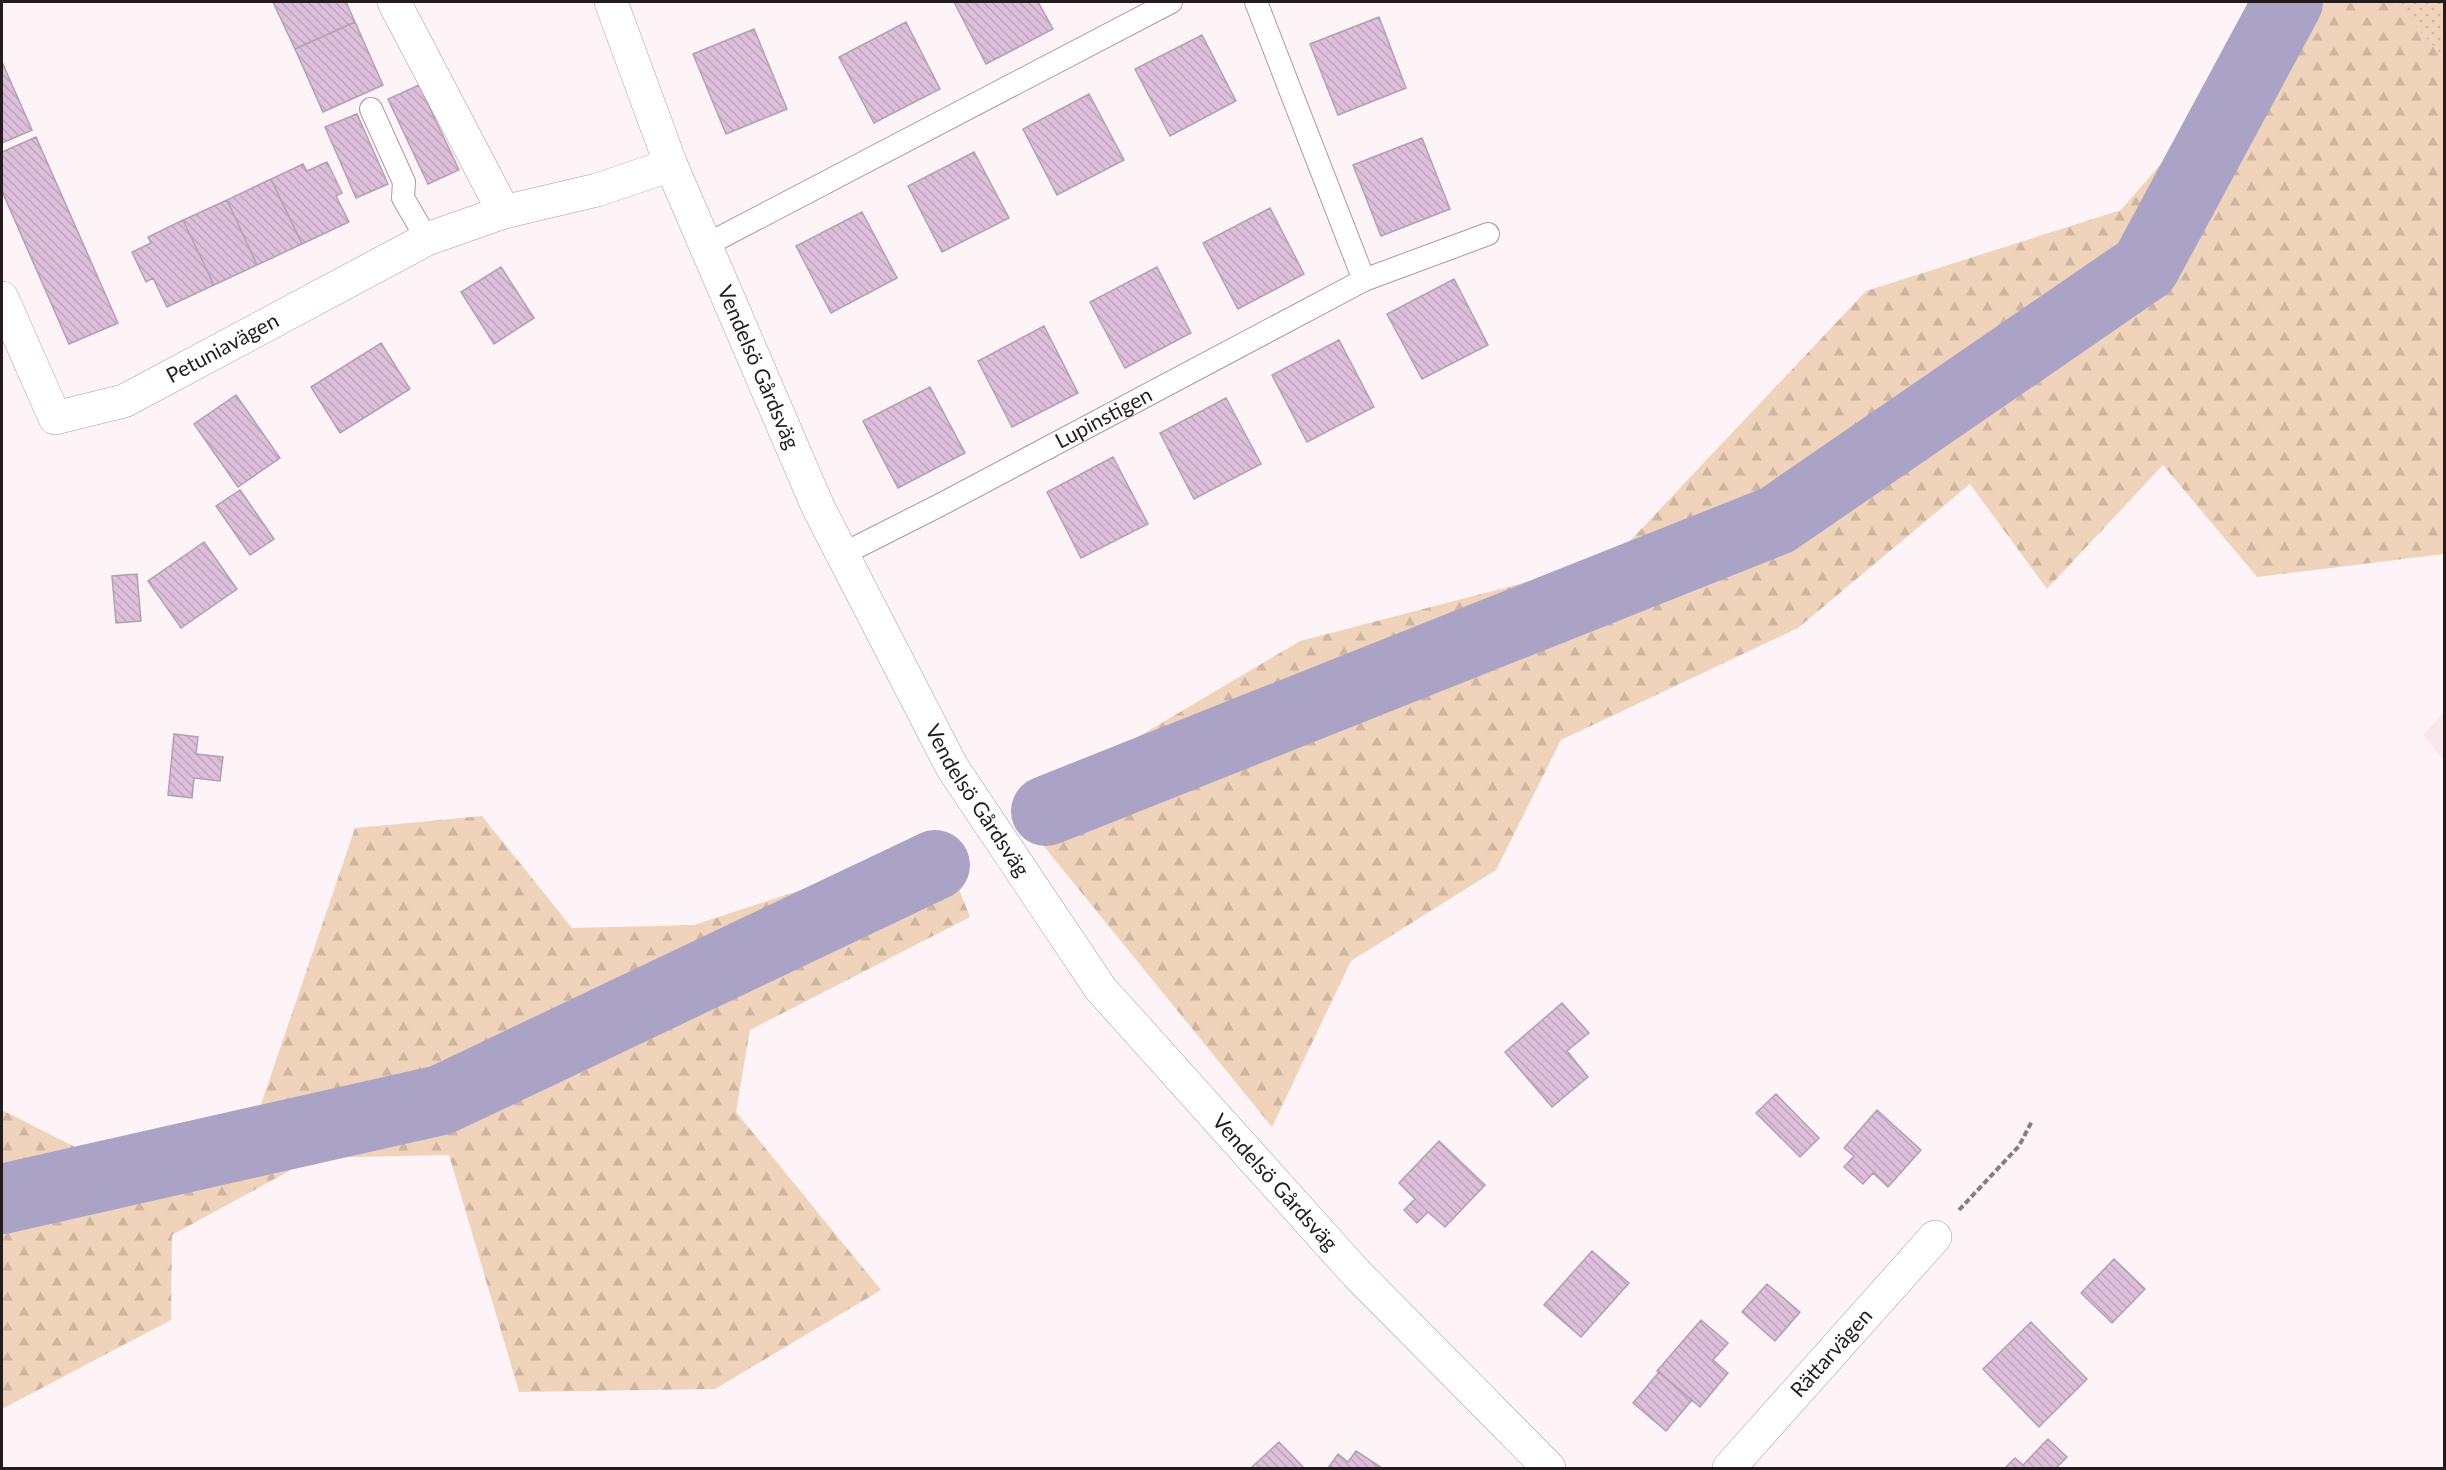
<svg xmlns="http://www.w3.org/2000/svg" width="2446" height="1470" viewBox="0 0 2446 1470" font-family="Lato,sans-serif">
  <defs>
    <pattern id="grass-dots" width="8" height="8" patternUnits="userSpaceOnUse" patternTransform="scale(1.5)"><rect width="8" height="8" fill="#f0d3bb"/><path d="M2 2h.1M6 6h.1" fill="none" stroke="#ceb5a0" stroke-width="1.8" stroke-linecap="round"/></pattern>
    <pattern id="forest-firs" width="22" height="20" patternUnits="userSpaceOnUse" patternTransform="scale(1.5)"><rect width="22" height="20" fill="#f0d3bb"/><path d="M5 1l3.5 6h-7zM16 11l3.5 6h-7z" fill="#ceb5a0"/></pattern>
    <pattern id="building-back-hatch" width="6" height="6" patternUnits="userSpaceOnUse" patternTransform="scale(1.5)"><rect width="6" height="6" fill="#ddbfdb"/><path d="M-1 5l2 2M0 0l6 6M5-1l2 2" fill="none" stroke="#bea4bc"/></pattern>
  </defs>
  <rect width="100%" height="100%" fill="#fef3f6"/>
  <path fill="#fae5eb" d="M2444,712V760L2423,735Z"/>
  <path fill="url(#grass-dots)" d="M2393,2H2444V58Z"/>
  <path fill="url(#forest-firs)" d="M2300,2H2393L2444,58V554L2257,577L2163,465L2047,589L1970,484L1798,628L1561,740L1496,870L1351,961L1272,1127L1042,844L1094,763L1300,641L1612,560L1866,291L2121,210Z
    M482,816L572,928L694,925L941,844L970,917L750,1030L736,1112L881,1290L715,1389L519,1392L449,1155L313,1158L172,1235L171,1320L2,1409V1110L91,1155L254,1125L355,828Z"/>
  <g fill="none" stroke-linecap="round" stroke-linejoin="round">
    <path stroke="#aba3c6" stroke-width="70" d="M1046,811L1777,520L2145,267L2288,2
      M2,1199L441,1100L935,865"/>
  </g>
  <path fill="url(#building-back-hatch)" stroke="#b2a0b1" stroke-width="1.5" d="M273,2H346L355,22L295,49Z
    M954,2H1038L1053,29L986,64Z
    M1379,17L1406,88L1338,115L1310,44Z
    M355,22L383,85L323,112L295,49Z
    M906,22L940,89L874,123L839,57Z
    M754,29L787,109L726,134L693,54Z
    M1202,35L1236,101L1170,136L1135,69Z
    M2,62L32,130L2,143Z
    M419,85L459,170L428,184L388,99Z
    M1089,94L1124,160L1057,195L1023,129Z
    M357,114L388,184L356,198L325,127Z
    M36,137L118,323L69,344L2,191V152Z
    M1422,138L1450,209L1381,236L1353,165Z
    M974,152L1009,218L942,252L908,186Z
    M327,162L342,193L336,196L349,222L302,244L271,179L303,164L307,171Z
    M271,179L302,244L257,265L227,200Z
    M227,200L257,265L214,285L183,220Z
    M1270,208L1304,274L1238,309L1203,243Z
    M862,212L897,278L831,313L796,246Z
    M183,220L214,285L167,307L153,278L146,282L132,252L151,243L148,237Z
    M501,267L534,318L494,344L461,292Z
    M1157,267L1191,333L1125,368L1090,302Z
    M1454,279L1488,345L1422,379L1387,314Z
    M1044,326L1078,393L1012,427L978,361Z
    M1339,340L1374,407L1307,442L1272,375Z
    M381,343L410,389L340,433L311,387Z
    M930,387L965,453L898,488L863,421Z
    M236,395L280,458L238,487L194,424Z
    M1226,398L1261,464L1194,499L1160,433Z
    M1113,457L1148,524L1081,558L1047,492Z
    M240,490L274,539L250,555L216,506Z
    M204,542L237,589L181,628L148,581Z
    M137,574L141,621L116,623L112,576Z
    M174,734L198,737L196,754L223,757L220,781L194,778L192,798L168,795Z
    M1562,1003L1589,1033L1567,1051L1588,1077L1552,1107L1505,1052Z
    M1776,1094L1819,1138L1800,1157L1756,1113Z
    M1877,1110L1921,1150L1888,1187L1873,1173L1863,1184L1844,1167L1854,1156L1844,1148Z
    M1439,1141L1485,1185L1445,1227L1428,1212L1417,1223L1404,1210L1415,1199L1399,1183Z
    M1592,1251L1629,1283L1581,1337L1544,1305Z
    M2114,1259L2145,1289L2112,1323L2081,1293Z
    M1767,1284L1800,1312L1775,1341L1742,1312Z
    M1701,1320L1728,1343L1713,1360L1728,1373L1700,1407L1657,1371Z
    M2031,1322L2087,1379L2039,1427L1983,1369Z
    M1659,1372L1692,1400L1666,1431L1633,1403Z
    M2048,1439L2067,1457L2056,1468H2005L2015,1458L2023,1465Z
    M1279,1442L1304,1468H1251Z
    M1356,1451L1382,1468H1328L1338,1454L1348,1462Z"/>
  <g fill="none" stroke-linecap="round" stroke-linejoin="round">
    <g stroke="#b0979e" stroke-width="24">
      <g id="service">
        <path d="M1256,2L1364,280"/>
        <path d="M371,109L404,182L403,198L427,239"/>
        <path d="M706,245L1171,2"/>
        <path id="s1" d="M843,554L940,505L1364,280L1488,234"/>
      </g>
    </g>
    <g stroke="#b0979e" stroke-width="34">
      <g id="minor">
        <path d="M394,2L504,212"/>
        <path id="s2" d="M611,2L671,165L818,507L952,767L1100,988L1356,1273L1549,1468"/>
        <path id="s3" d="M2,298L55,418L124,401L427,239L504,212L597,190L671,165"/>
        <path id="s4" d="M1729,1468L1935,1237"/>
      </g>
    </g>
    <path stroke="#887e81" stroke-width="4" stroke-dasharray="6 3" stroke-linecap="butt" d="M1959,1210L2019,1146L2032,1121"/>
    <use href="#service" stroke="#fff" stroke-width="22"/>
    <use href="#minor" stroke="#fff" stroke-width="33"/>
  </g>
  <g text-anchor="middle" stroke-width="6" stroke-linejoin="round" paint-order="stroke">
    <g font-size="21" fill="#241b1e" stroke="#fff">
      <text dy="7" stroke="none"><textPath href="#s3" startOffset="314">Petuniavägen</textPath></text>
      <text dy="7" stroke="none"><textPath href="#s2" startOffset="394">Vendelsö Gårdsväg</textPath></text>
      <text dy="7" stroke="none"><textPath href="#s1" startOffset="294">Lupinstigen</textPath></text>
      <text dy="7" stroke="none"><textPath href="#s2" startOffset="880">Vendelsö Gårdsväg</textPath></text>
      <text dy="7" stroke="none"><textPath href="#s2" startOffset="1366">Vendelsö Gårdsväg</textPath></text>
      <text dy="7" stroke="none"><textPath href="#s4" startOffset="154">Rättarvägen</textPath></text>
    </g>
  </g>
  <rect width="2446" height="1470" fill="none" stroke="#241b1e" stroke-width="6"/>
</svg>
